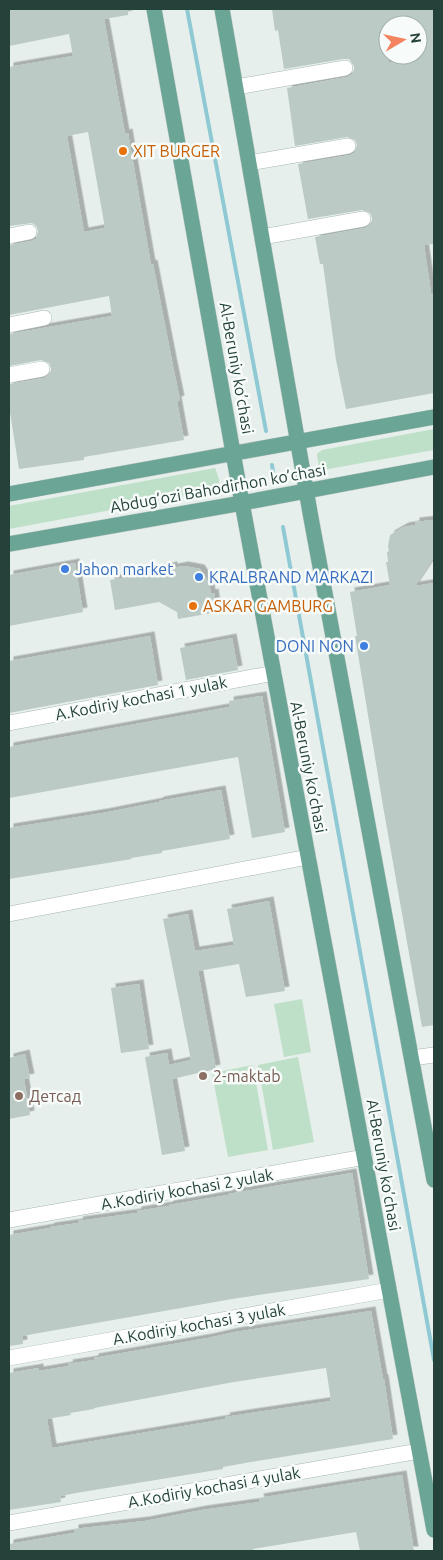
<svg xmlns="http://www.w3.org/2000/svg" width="443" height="1560" viewBox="0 0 443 1560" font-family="Ubuntu,sans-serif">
  <defs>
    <filter id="shadow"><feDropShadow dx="4.5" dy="-4.5" stdDeviation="0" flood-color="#0004"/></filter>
  </defs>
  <rect width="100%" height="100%" fill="#e6efeb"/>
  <path fill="#bfe0c8" d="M434,429V450L323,470L319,468L317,454L322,450Z
    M215,468L219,479V490L9,529V506Z
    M302,999L311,1052L284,1057L274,1004Z
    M298,1057L314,1142L273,1150L258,1065Z
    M253,1065L268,1150L228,1157L212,1073Z"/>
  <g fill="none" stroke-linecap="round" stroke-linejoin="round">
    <path stroke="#8ec9d4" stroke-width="4" d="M187,9L266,431
      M272,465L274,477
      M283,527L434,1360"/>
  </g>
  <path fill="#bbcac4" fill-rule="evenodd" filter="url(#shadow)" d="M9,9H128V15L104,19L125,134L128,133L151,265L153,264L174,371L180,400L177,401L184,440L84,457V460L19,469L9,406V384L44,378L51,373V368L49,363L41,360L9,366V334L112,316L109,296L9,315V245L31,241L36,239L38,231L36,226L32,223L9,226V67L73,56L69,34L9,46ZM88,132L105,228L84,232L67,136Z
    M272,9H434V244L424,245L431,293H434V393L346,409L336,360L323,264H320L315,237L365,228L372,223V217L370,213L362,210L308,219L298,164L350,155L354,153L357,145L355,140L347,137L295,146L287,88L347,77L351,75L354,72V66L349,59H343L284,69L278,30L275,31ZM383,25H418V59L389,63Z
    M433,520L434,557L415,586L434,583V1025L422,1027L383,806L355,636H357L350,592L390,585L386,562H388L387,552L389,551L388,546L390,535L404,527L415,525V522Z
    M75,563L83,612L9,626V575Z
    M173,566V568L184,566L200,569L209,583L211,594L214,593L217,612L178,619L177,612L159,602L115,610L110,580L153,573V570Z
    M150,636L158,685L9,713V661Z
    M232,638L238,670L186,680L180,648Z
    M262,696L285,832L252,838L238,757L9,798V747L230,707L229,701Z
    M221,790L230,839L162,851V853L131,858L132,859L9,879V828L103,813L159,802V801Z
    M269,901L285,991L246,997L239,964L198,971L216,1069L172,1079L185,1151L162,1155L145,1057L167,1053L169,1065L191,1060L163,919L188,914L195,951L234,945L227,909Z
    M139,984L149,1049L121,1053L111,988Z
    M25,1054L30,1078L24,1079L30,1115L9,1119V1058Z
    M352,1173L369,1279L238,1298L22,1336L23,1344L9,1346V1235L50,1228V1227L79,1223L78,1221L137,1213V1211L169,1206V1205L228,1195V1194Z
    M371,1311L383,1379H384L393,1439L251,1462L223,1467V1469L82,1492L60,1496L61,1502L9,1510V1373L39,1368V1371L69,1366L68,1364L94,1360V1358L208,1338L235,1332ZM326,1368L331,1401L251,1413L225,1417L226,1419L52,1448L47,1419L71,1415L70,1413L94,1409V1408L234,1382Z
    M402,1475L414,1551H360L356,1532L253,1549L254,1551H9V1544L74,1533V1529L145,1521L202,1510L260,1502L259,1498Z"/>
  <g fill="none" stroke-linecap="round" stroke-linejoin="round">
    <g stroke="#a8b8b2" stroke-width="16">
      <path id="minor" d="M236,87L345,68
        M249,163L348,146
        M9,236L29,232
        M262,237L363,219
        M9,325L44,318
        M9,375L42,369
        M9,723L274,673
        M9,914L308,857
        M412,1058L434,1055
        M9,1220L365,1157
        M9,1358L389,1290
        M9,1523L419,1451"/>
    </g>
    <g stroke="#c2cac8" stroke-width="16">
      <path id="major" d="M154,9L242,503L434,1530
        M222,9L311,518L434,1180
        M9,494L434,417
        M9,544L242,503L434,467"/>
    </g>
    <use href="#minor" stroke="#fff" stroke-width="15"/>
    <use href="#major" stroke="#6aa596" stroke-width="15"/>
  </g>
  <g fill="#e8710a" stroke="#f7fbf9" stroke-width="2">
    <circle cx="123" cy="151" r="5"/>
    <circle cx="193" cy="606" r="5"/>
  </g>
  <g fill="#3f7fe0" stroke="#f7fbf9" stroke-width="2">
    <circle cx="65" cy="569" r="5"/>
    <circle cx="199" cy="577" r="5"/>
    <circle cx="364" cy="646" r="5"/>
  </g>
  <g fill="#8d6e63" stroke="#f7fbf9" stroke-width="2">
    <circle cx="203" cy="1076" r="5"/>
    <circle cx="19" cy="1096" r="5"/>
  </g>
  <g text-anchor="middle" stroke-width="5" stroke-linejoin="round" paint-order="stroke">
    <g font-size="16" fill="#c56008" stroke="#f7fbf9" text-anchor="start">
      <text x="133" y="157">XIT BURGER</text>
      <text x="203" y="612">ASKAR GAMBURG</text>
    </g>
    <g font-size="16" fill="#24423a" stroke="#f7fbf9">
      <text transform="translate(237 368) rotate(80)" y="6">Al-Beruniy ko’chasi</text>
      <text transform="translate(218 488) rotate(-10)" y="6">Abdug’ozi Bahodirhon ko’chasi</text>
      <text transform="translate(141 698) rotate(-11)" y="6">A.Kodiriy kochasi 1 yulak</text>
      <text transform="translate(309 767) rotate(79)" y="6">Al-Beruniy ko’chasi</text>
      <text transform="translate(384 1165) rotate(80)" y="6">Al-Beruniy ko’chasi</text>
      <text transform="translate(187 1189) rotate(-10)" y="6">A.Kodiriy kochasi 2 yulak</text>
      <text transform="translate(199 1324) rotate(-10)" y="6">A.Kodiriy kochasi 3 yulak</text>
      <text transform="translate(214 1487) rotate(-10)" y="6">A.Kodiriy kochasi 4 yulak</text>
    </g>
    <g font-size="16" fill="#366cbe" stroke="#f7fbf9" text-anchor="start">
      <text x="75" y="575">Jahon market</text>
      <text x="209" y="583">KRALBRAND MARKAZI</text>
      <text x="354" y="652" text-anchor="end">DONI NON</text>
    </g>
    <g font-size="16" fill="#785e54" stroke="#f7fbf9" text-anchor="start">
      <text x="213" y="1082">2-maktab</text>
      <text x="29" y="1102">Детсад</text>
    </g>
  </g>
  <rect width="443" height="1560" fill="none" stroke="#24423a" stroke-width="20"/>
  <g transform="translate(403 40) rotate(81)"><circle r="24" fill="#f7fbf9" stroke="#a3b1ad"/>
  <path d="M0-4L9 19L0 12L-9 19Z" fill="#f4845f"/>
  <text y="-8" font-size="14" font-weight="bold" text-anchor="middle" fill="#24423a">N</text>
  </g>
</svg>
